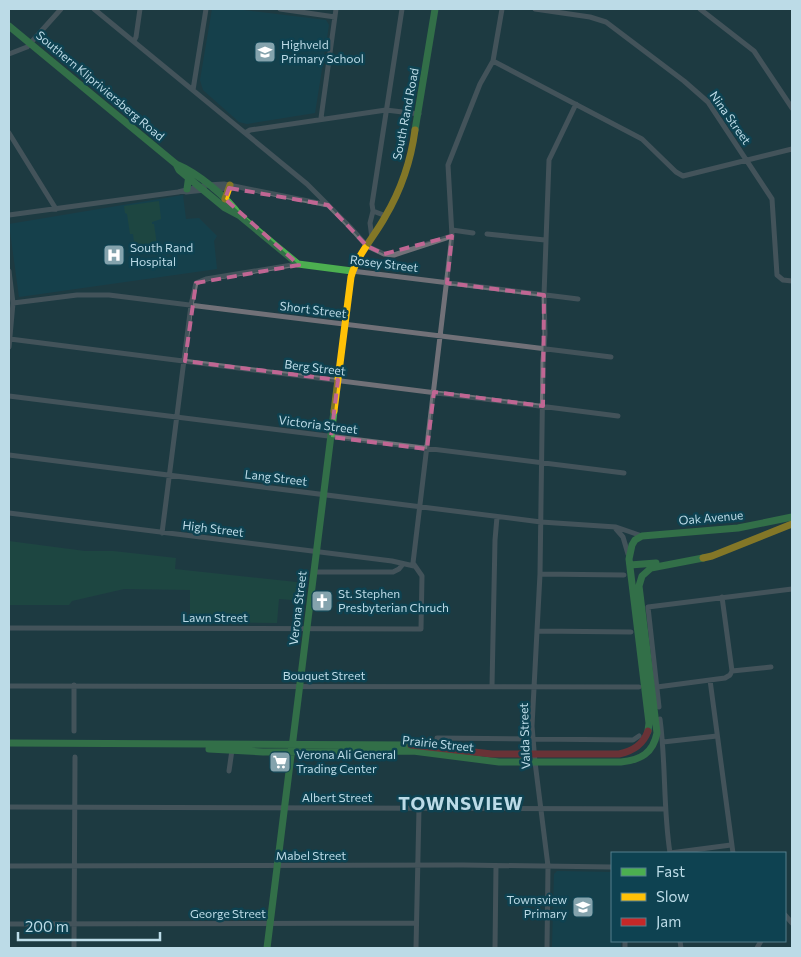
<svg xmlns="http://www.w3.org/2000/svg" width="801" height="957" viewBox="0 0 801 957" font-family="Commissioner,sans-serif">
  <rect width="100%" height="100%" fill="#1d3a42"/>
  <path fill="#0d4858" d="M212,9H235L326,20L329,25L315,113L247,124L239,122L203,90L200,80Z
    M183,195L186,219L199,218L217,236L214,241L217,269L19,297L9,224Z
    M557,871L612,872V941H621V948H552L554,874Z"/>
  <path fill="#1e5440" d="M159,201L161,219L152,222V224H154L157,245L152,246V249L132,252L130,242L134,241L133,234H130L127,214L125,213L124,206Z
    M9,541L85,551H113L176,558L175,569L306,583L304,601L279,599L277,623L190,622V590L124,589L72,601L69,605H9Z"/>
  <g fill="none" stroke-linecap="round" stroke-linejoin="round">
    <path stroke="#717178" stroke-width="5" d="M94,9L307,184L350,227L367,246L384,254L394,255L452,236
      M280,9L335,17
      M535,9L590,17L606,22L684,81L708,102L772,199L777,275L783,280L792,281
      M700,9L754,51L792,108
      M134,41L136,37L140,9
      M9,54L27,47L61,9
      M493,61L642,139L676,172L683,176L792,149
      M193,90L206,9
      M321,118L336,9
      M9,133L56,209
      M245,133L250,130L386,110L419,114
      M213,189L232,188
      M186,192L205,190
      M9,215L178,192L207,185L224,184L328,205
      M386,216L373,211L372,204L402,9
      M452,230L473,233
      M487,234L545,240
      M372,238L370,223L373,211
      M9,271L13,303L9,347
      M352,271L578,299
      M13,303L77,295H109L611,357
      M10,339L618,416
      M9,396L624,473
      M9,455L541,522L616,527L642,536
      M9,513L392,561L414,566
      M616,529L623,537L628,554
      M162,533L191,305L196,283L206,279L298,264
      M314,572H393L399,569L403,564
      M540,574L624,575
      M722,597L732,671
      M9,628L421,629L422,576L413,563L452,236L448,165L480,84L493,61L502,9
      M538,631L631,632
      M710,680L733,853
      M74,685V731
      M9,686L639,687
      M492,686L495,540L497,517
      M657,687L725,678L730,675L732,671L771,667
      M659,707L648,607L792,589
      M660,719C666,763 663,808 670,853L731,845
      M437,738L633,740L639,736
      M663,742L717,736
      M229,771L232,750
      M9,807L665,809
      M9,866L463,865L612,867
      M785,915L792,923
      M9,924L416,923
      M680,941L681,948
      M74,948L75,757
      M416,948L419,808
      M495,948L496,866
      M547,948L548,866L535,762L532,726L540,574L543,361L545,334L544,295L549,160L576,104
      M625,948V941
      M757,948L761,941"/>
    <path stroke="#4caf50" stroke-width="7" d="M9,26L176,164C198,173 227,197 240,216
      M415,130L435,9
      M176,164L179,170L225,208L240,216L298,264L352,271
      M187,189L189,175
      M630,565L656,563
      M648,731L649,723L629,559L632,545L635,540L642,536L738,528L792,517
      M9,743L411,745
      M209,749L263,752L413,751L499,762H621C641,760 653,753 657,733L639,586L642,576L651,568L703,558
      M267,948L334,411"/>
    <path stroke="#ffc107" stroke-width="7" d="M225,199L230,185
      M334,411L351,277C357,255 374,237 385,217C401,190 411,160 415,130
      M703,558L712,556L792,524"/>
    <path stroke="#c62828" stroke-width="7" d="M411,745L492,754H619C633,751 643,745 648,731"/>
  </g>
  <path d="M0 0H801V957H0ZM229,188L328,205L367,246L384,254L452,236L447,283L544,295L543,406L434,392L427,449L331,437L338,380L185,361L196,283L299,265L225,199Z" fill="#1d3a42" fill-opacity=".55" fill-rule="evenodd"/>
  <path fill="none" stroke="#c06693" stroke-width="4" stroke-dasharray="10 6" stroke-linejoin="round" d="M229,188L328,205L367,246L384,254L452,236L447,283L544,295L543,406L434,392L427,449L331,437L338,380L185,361L196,283L299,265L225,199Z"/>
  <defs>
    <g id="school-square" transform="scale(1.125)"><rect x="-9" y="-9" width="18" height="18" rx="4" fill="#84a3ad" stroke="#0e4251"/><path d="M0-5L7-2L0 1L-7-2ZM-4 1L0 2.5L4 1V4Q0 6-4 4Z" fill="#fff"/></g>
    <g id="hospital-square" transform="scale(1.125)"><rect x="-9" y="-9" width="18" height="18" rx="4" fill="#84a3ad" stroke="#0e4251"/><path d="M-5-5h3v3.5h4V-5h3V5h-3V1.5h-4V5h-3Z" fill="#fff"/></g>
    <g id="church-square" transform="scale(1.125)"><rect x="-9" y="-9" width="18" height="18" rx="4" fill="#84a3ad" stroke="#0e4251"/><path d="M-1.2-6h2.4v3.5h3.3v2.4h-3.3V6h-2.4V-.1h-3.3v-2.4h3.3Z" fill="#fff"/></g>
    <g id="supermarket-square" transform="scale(1.125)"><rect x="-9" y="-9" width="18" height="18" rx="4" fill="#84a3ad" stroke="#0e4251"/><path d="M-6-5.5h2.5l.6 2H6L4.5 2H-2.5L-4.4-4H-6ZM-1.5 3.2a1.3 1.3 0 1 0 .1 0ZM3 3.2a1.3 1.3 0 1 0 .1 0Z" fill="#fff"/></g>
  </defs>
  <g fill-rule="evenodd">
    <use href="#school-square" x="265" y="52"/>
    <use href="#hospital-square" x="114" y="255"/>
    <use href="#church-square" x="322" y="601"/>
    <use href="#supermarket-square" x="280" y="762"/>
    <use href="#school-square" x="583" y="907"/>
  </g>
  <g text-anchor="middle" stroke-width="5" stroke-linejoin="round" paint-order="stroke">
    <g font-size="12" fill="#bcdbe7" stroke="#0e4251" text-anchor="start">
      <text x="281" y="49">Highveld<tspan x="281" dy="14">Primary School</tspan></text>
      <text x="130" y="252">South Rand<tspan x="130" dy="14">Hospital</tspan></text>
      <text x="338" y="598">St. Stephen<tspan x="338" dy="14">Presbyterian Chruch</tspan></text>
      <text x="296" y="759">Verona Ali General<tspan x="296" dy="14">Trading Center</tspan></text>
      <text x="567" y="904" text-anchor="end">Townsview<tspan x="567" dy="14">Primary</tspan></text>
    </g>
    <g font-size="12" fill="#bcdbe7" stroke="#0e4251">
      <text transform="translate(100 86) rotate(40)" y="4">Southern Klipriviersberg Road</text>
      <text transform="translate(406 114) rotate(-79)" y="4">South Rand Road</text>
      <text transform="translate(730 118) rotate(55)" y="4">Nina Street</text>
      <text transform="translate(384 264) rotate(7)" y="4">Rosey Street</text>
      <text transform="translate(313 310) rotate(7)" y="4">Short Street</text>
      <text transform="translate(315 368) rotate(7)" y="4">Berg Street</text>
      <text transform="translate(318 425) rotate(7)" y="4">Victoria Street</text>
      <text transform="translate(276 478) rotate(7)" y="4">Lang Street</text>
      <text transform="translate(711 518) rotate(-5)" y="4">Oak Avenue</text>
      <text transform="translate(213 529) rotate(7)" y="4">High Street</text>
      <text transform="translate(298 608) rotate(-83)" y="4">Verona Street</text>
      <text x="215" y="622">Lawn Street</text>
      <text x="324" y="680">Bouquet Street</text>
      <text transform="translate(525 736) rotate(-92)" y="4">Valda Street</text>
      <text transform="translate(438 744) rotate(6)" y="4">Prairie Street</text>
      <text x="337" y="802">Albert Street</text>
      <text x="311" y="860">Mabel Street</text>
      <text x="228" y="918">George Street</text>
    </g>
    <g font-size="18" font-weight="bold" letter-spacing="1" fill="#bcdbe7" stroke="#0e4251">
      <text x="461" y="810">TOWNSVIEW</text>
    </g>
  </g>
  <rect width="801" height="957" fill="none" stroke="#bcdbe7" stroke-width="20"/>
  <rect x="611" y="852" width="175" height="90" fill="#0e4251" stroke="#547f8d"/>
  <rect x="621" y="868" width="25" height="8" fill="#4caf50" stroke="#547f8d"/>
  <text x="656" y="877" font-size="15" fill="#bcdbe7">Fast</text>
  <rect x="621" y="893" width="25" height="8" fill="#ffc107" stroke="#547f8d"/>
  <text x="656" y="902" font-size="15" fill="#bcdbe7">Slow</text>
  <rect x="621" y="918" width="25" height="8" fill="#c62828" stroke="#547f8d"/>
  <text x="656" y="927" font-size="15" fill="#bcdbe7">Jam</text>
  <path d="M18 932v8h142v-8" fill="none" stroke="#bcdbe7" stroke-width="2.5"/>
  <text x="25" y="932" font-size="15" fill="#bcdbe7" stroke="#0e4251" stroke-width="4" paint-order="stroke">200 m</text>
</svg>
